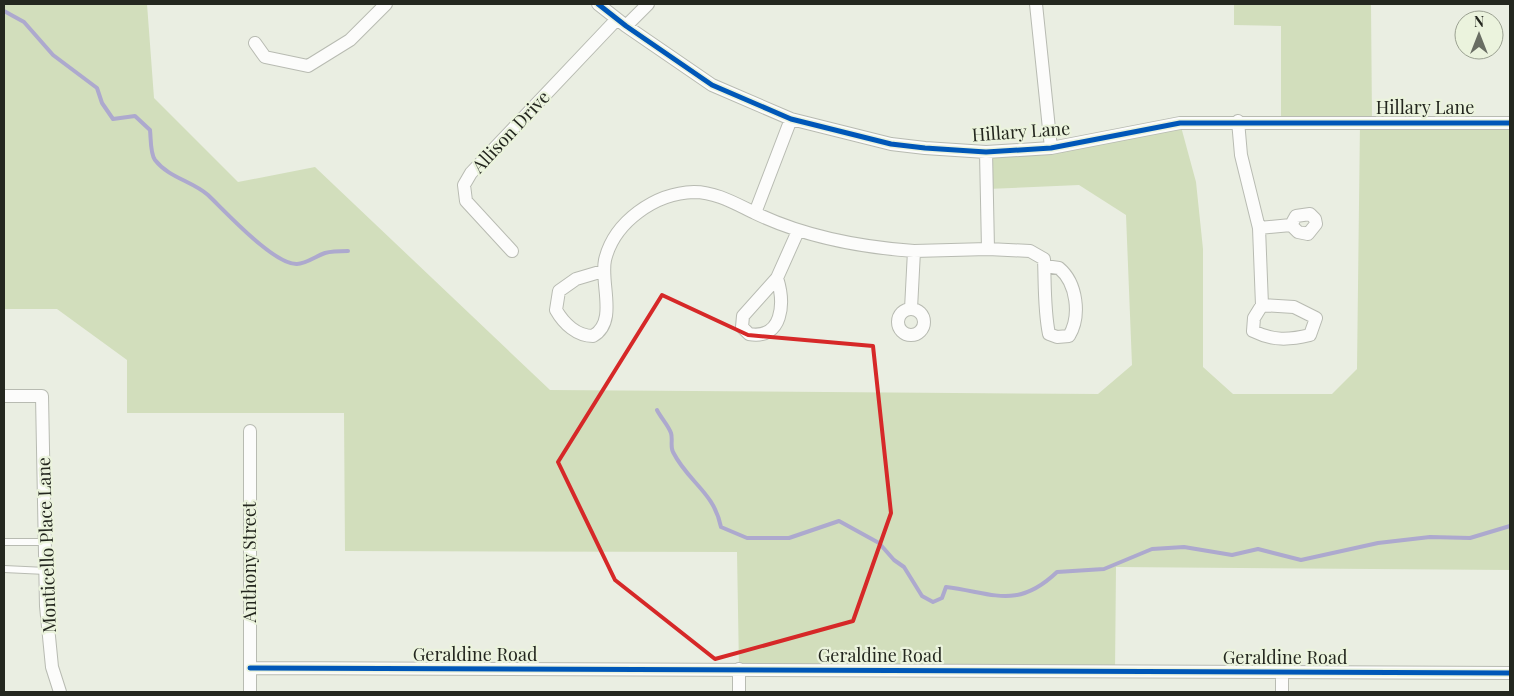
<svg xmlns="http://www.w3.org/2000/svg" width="1514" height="696" viewBox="0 0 1514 696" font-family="'Playfair Display',serif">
  <rect width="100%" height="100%" fill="#eaeee2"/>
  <path fill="#d2debc" d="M4,4H147L154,98L238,182L315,167L550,390L1098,394L1132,365L1126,215L1079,185L987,189L986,152L1180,123L1196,182L1203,249V367L1233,394H1332L1357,369L1360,122H1281V26L1234,25V4H1371L1372,122L1510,123V570L1116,567L1115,671L739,669L737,552L345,551L344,413H127V360L57,309H4Z"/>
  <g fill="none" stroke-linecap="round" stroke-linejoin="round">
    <path stroke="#ada9ce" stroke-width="4" d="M4,11L24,22L53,55L97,88L102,103L113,119L135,116L150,130C151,138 150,153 155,160C169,178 192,181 208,195C225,211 274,265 297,264C306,264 316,256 325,253C332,251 340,251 348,251
      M657,410C661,418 668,425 671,433C673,439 670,447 673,452C688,482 714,492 721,527L747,538H789L839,521L879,543L894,560L904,567L922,596L933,602L942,598L946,587C994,593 1017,610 1057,572L1104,569L1152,549L1184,547L1232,555L1258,549L1301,560L1378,543L1430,537L1470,538L1510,526"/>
    <g stroke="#b8bbb2" stroke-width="8">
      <path id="service" d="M4,542H45
        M4,569L46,571"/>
    </g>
    <g stroke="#b8bbb2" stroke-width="14">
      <path id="minor" d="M598,4L626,26L712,85L791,119L891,144L925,148L986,152L1051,148L1180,123H1510
        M1036,4L1051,148
        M626,26L648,4
        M255,43L265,57L308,66L350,40L386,4
        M1238,121L1241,155L1259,228L1262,305L1254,318L1253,331C1273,341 1289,340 1310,335L1316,318L1294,307L1262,305
        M755,213C805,237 858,247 914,251
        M1259,228L1291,225L1298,232L1308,234L1316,224L1315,219L1310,214L1296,216L1291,225
        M988,249L1030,251L1044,259C1045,283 1044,310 1049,334L1057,337L1069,336C1081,316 1077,283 1059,268L1045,266
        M512,251L466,201L464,185L471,173L617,19
        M603,271L576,279L559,291L556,310C564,324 577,336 593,336C618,322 600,283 605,260C614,222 655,193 694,192C716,192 736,204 755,213L791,119
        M777,278C785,303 783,340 749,334L742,327L743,316L777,278L798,231
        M898 322a13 13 0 1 1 26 0a13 13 0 1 1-26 0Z
        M911,309L914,251L988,249L986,152
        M4,396H42L46,606L52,667L60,692
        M250,668L1510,673
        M250,692V431
        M739,692V669
        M1282,692V672"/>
    </g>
    <use href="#service" stroke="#fcfcfb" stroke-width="6"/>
    <use href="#minor" stroke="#fcfcfb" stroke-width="12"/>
    <g stroke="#ebf3dd" stroke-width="8">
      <path id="cycleway" d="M598,4L626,26L712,85L791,119L891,144L925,148L986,152L1051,148L1180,123H1510
        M250,668L1510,673"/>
    </g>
    <use href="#cycleway" stroke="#0057b8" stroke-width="5"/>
  </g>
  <path fill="none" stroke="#d62828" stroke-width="4" stroke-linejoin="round" d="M662,295L748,335L873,346L891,513L853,621L715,659L615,580L558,462Z"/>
  <g text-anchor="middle" stroke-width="4.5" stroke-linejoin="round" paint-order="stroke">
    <g font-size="18" fill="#24271f" stroke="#ebf3dd">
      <text x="1425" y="114">Hillary Lane</text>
      <text transform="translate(511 132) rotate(-47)" y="6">Allison Drive</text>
      <text transform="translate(1021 132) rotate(-4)" y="6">Hillary Lane</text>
      <text transform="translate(47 545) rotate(-92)" y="6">Monticello Place Lane</text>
      <text transform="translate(250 562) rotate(-90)" y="6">Anthony Street</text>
      <text x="475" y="661">Geraldine Road</text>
      <text x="880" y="662">Geraldine Road</text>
      <text x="1285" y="664">Geraldine Road</text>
    </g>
  </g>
  <rect width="1514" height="696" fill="none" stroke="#24271f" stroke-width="10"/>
  <g transform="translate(1479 35)"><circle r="24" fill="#ebf3dd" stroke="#9ba191"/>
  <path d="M0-4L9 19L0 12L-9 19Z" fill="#696d63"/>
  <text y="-8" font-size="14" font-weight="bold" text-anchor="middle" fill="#24271f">N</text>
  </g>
</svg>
